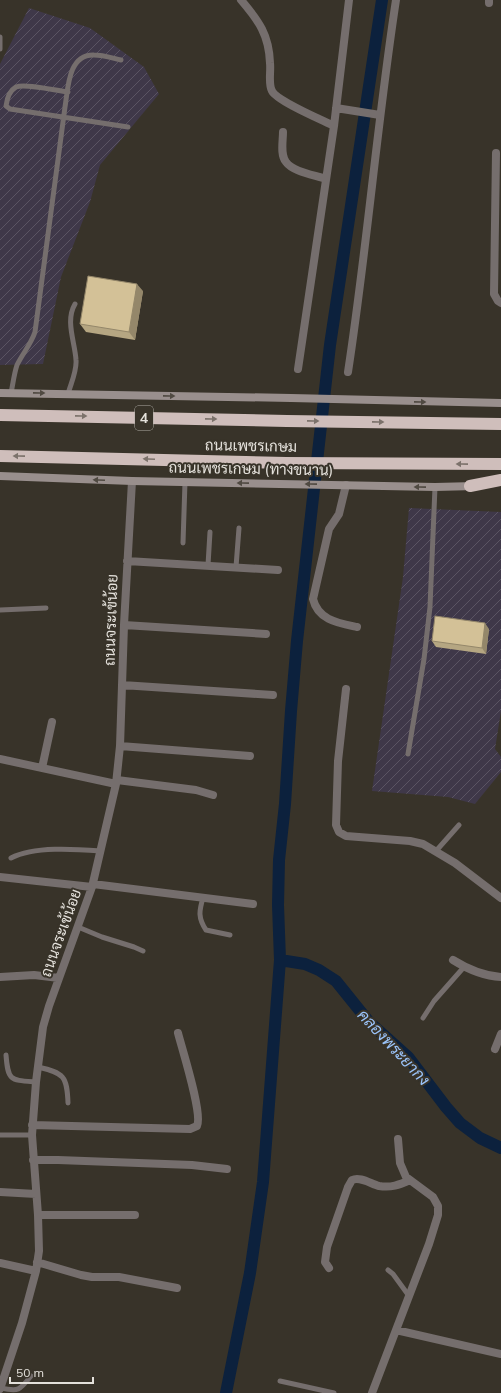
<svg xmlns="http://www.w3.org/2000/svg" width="501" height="1393" viewBox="0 0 501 1393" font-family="Mulish,Sarabun,sans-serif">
  <defs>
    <pattern id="industrial-furrows" width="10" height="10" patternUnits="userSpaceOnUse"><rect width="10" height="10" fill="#3f3849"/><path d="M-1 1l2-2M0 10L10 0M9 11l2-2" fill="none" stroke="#5b5463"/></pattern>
  </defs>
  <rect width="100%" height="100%" fill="#383329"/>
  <path fill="url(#industrial-furrows)" d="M29,8L90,28L144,67L159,94L100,165L90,202L61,277L43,364L0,365V64Z
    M409,508L501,512V711L495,749L501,757V772L475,804L448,797L372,791L403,577Z"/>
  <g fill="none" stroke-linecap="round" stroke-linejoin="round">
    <path stroke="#0c213d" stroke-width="12" d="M280,960L305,964L319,970L336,981L369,1022L408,1057L446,1107L460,1123L480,1138L501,1148
      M226,1393L250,1273L263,1182L280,960L278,905L279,860L285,804L291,711L297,641L330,345L382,0"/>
    <path stroke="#756e6d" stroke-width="5" d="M0,37V49
      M68,92C57,91 25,83 16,87C9,91 7,98 6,106L10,109L128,127
      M11,393C13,384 14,374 17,365C23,353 31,344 35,332L65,107C68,89 68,54 94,55C103,55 112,58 121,60
      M68,394C71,383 77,371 76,360C75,342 65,321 75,304
      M183,543L185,482
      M208,565L210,532
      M236,567L239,528
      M0,610L46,608
      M408,754L424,659L430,607L435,487
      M436,851L459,825
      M11,858C34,846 75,849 101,851
      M203,898C199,911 198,918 206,930L230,935
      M78,927L102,937L134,947L143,951
      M423,1018L434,1001L464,967
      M6,1055C8,1081 10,1080 36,1082
      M38,1067C64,1073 67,1076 68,1103
      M0,1135H32
      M388,1270L393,1274L409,1296
      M280,1381L334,1393
      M1,1388C19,1392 20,1390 31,1376"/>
    <path stroke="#756e6d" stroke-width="8" d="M241,0C259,21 269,35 270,63C271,72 268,84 272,91C277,101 322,120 334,126
      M489,0V3
      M336,108L380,115
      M283,132C283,141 280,155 286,162C293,172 315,175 326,179
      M496,153L494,294L498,301L501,303
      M298,369L334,126L349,0
      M348,372C367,248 377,124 396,0
      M346,485L339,514L329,529L313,599C318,620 338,623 357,627
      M127,561L278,570
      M124,625L266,634
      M122,685L273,695
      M346,689L338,761L336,825L339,832L346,836L410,841L423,844L455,863L501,898
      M120,746L250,756
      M0,759L116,784
      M42,768L52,722
      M117,780L196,790L213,795
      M0,877L92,887
      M93,884L253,904
      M453,960C469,970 483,976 501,977
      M0,977L34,975L59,978
      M495,1049L501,1034
      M32,1125L190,1129L197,1126C203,1114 182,1049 178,1033
      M33,1160H58L192,1165L227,1169
      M0,1192L36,1194
      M38,1215H135
      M37,1262L81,1275L92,1277H119L177,1288
      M0,1263L36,1271
      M329,1268L325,1262L327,1247L348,1187L352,1180C360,1176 371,1184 379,1186C391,1188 399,1185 410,1180
      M396,1330L429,1244L438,1215V1206L433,1197L406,1177L400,1163L398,1139
      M0,1389L22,1323L36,1271L39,1251L38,1215L32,1135L36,1082L43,1027L49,1006L92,887L116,784L120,746L124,625L132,481
      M372,1393L396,1330L501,1354"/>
    <path stroke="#998f8d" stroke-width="8" d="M0,393L291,398L501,403
      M0,476L132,481L435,487L475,486"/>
    <path stroke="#cfbebb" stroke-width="12" d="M0,415L287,421L501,424
      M0,456L286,463L501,464
      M470,486L501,480"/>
  </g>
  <path fill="#b5a682" d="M143,291L135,340L86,332L80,324Z
    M489,629L486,654L436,647L432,641Z"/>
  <path fill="#94876a" d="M137,284L143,291L135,340L129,332Z
    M485,623L489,629L486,654L482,648Z"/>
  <path fill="#d3c197" stroke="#94876a" d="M88,276L137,284L129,332L80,324Z
    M435,616L485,623L482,648L432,641Z"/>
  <defs><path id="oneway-solid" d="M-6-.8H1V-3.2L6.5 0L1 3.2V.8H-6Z"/></defs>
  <g fill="#504a42">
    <use href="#oneway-solid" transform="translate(39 393) rotate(1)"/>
    <use href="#oneway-solid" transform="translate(169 396) rotate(1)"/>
    <use href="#oneway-solid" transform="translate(420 402) rotate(1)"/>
    <use href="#oneway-solid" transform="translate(99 480) rotate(-178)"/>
    <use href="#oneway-solid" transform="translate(243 483) rotate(-179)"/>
    <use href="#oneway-solid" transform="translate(311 484) rotate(-179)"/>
    <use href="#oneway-solid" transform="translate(420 487) rotate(-179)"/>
  </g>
  <g fill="#7c726b">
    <use href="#oneway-solid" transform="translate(81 416) rotate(1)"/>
    <use href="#oneway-solid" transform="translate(211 419) rotate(1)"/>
    <use href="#oneway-solid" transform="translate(313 421) rotate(1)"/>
    <use href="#oneway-solid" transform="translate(378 422) rotate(1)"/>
    <use href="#oneway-solid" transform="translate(19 456) rotate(-179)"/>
    <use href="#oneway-solid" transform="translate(149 459) rotate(-178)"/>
    <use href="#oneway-solid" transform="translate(462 464) rotate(-179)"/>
  </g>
  <g text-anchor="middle" stroke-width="4" stroke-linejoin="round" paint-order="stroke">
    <rect fill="#383329" stroke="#b0ada6" stroke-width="1" x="135" y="406" width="18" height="24" rx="3"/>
    <g font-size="14" font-weight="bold" fill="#e4e1db">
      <text x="144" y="423">4</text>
    </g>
    <g font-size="15" fill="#e4e1db" stroke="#383329">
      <text transform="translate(251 446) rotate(1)" y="5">ถนนเพชรเกษม</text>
      <text transform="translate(251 469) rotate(1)" y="5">ถนนเพชรเกษม (ทางขนาน)</text>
      <text transform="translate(111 620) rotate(-88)" y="5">ถนนจระเข้น้อย</text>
      <text transform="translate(61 933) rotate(-70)" y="5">ถนนจระเข้น้อย</text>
    </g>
    <g font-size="16" font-style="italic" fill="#9ac3f9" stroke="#383329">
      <text transform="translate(394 1047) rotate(47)" y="6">คลองพระยากง</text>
    </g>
  </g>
  <path d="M10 1377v6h83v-6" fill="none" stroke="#e4e1db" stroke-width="2"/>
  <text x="16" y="1377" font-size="12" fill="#e4e1db" stroke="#383329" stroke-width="3" paint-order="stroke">50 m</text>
</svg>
